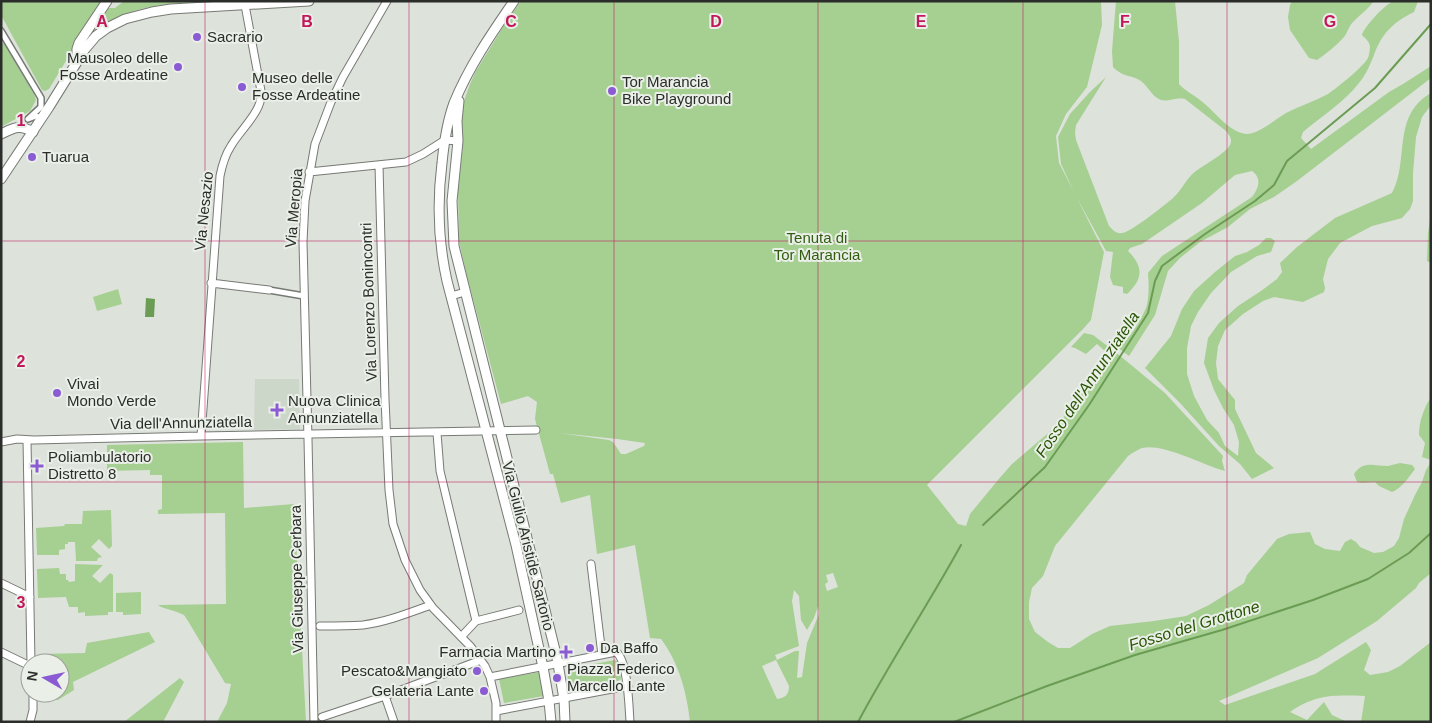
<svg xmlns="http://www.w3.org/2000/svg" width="1432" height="723" viewBox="0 0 1432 723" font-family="Helvetica,sans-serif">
  <rect width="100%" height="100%" fill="#dde2db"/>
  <path fill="#cdd7c9" d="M255,379H299L300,429L254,430Z"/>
  <path fill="#a6cf92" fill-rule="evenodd" d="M1,1H102L49,89L45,91L42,90L1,15Z
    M124,1H216C167,4 132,3 91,33L106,8H115Z
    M521,1H1101L1102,25L1087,87L1066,114L1056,136L1059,163L1074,192L1061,164L1058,137L1070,114L1089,93L1106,77L1076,125L1075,133L1076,140L1109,226C1113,230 1116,234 1122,233C1130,233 1166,204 1173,198C1182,190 1187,177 1196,171C1204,165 1226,153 1230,145C1233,139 1229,135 1226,131L1185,99C1175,97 1169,102 1161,100C1152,97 1148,86 1141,81C1130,74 1124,78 1113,67L1112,51L1116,1H1175L1179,42V84C1185,91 1193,94 1200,100C1215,111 1227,131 1246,134C1257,135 1276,119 1286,113C1300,106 1315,101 1328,94C1337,88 1363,67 1368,58C1369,55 1370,50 1370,47C1370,42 1365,38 1362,35C1364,27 1386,3 1394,1C1401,0 1411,1 1418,1L1414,12C1394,22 1384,31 1375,52C1371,63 1366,75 1359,83C1344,102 1322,116 1303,132L1301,138L1311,149L1389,92L1403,84L1431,66V78L1297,181L1274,197L1250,209L1228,227L1200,242L1180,258L1168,271L1155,315L1129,356L1113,344C1117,345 1121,345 1124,342C1132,335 1144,315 1147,305C1149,295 1149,283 1148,273L1162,256L1252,197C1259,188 1262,178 1252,171L1235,175L1202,203L1142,244L1130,248L1128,251C1144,267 1143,279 1127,294L1123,293V287L1113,285L1110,277L1113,252L1106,251L1076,196L1104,252L1091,320L1083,329L927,485L958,524L966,526L970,514L998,480L1012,464L1052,430L1063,419L1069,407L1098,377L1112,357L1097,344L1086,354L1075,348L1071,347L1084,333L1093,335L1119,355L1165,393L1223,456L1222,461L1225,471C1202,465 1164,443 1142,448C1137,450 1132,453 1128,456L1055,546L1043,576L1032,588L1029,602V619L1035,632L1048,642L1058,648H1070L1092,634L1110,626L1154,621L1186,616L1209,605L1244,583L1247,575L1277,539L1289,534L1310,532L1315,544L1325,549L1340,551L1345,542L1351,539L1356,542L1360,547L1374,553L1383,552L1394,546L1399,538L1404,519L1415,495L1422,482L1426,470L1431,462V573L1419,583L1416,588L1377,621L1318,658L1219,701L1225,705L1315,674L1366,642L1371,650L1364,670L1370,675L1388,672L1400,666L1431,642V722H1361L1365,696C1334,695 1316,694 1290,712L1307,720L1324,702L1332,715L1347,722H690C687,693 679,663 661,639L650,638L635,545L597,554L590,495L561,503L553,474H550L535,419L537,402L528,396L501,404L467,276L459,241L458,191L463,145L462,120L464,101L470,84L476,71L506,22ZM559,433L617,439L645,443L644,446L626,454H621L613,442L609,440ZM833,573L838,587L827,591L825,584L828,582L826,575ZM794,590L799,596L801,620L807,630L814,618L818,606L819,614L807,643L802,677L797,678L799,651H795L777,660L775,655L799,646L792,601ZM776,660L789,686C789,695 785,698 777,699L762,666Z
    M1292,1H1374C1368,9 1361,14 1354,21C1349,25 1348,32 1344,37C1336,46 1327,53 1317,60L1309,58L1290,30L1288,17L1290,5Z
    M4,43L34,94L36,100L30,111L1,127V44Z
    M1431,93V105L1422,117L1416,137L1413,173V201L1410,209L1402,218L1372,226L1340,243L1328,259L1323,279L1325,288L1324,292L1303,302L1274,297L1263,301L1243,314L1225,330L1218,346L1216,363L1218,379L1235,400V409L1256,453L1274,468L1252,479L1240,464L1219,446L1180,403L1145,368L1171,336L1182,309L1194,291L1215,272L1235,256L1247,252L1259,245L1266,238H1271L1275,241L1271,252L1257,256L1231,272L1211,293L1198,312L1191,326L1187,348V374L1194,396L1207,420L1219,433L1225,446L1238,456L1239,442L1234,425L1223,408L1214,390L1204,363L1208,338L1219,323L1238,306L1261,291L1277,279L1282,272L1280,263L1297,247L1335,218L1392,193C1410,160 1391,116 1431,93Z
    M1431,213V263L1427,261L1428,233Z
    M118,289L122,304L97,311L93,297Z
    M1431,397V460L1422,457L1425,443L1419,435C1419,421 1424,408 1431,397Z
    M243,442L244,508L294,504L306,722H217L227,703L231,684L225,683L188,621L184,615L177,612L161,607L158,605L226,604L225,513L158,514V510L162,509V475H150V470L107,471V445Z
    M1400,463L1412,465L1415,469C1408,478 1402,488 1392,492L1379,486L1375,482L1362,483L1357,482L1354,474C1363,460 1374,466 1388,466C1392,465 1396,464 1400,463Z
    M111,510L112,546L109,549L99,539L91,547L102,557L98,558L97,561H76L75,542H68V544H65V549L59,550V555H37L36,528L64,526L65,524H82L83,511Z
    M75,564L103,565L92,576L100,583L110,573L113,575V612H108V615L85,616V612L78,613V607H69L66,597L38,598L37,569L59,568L60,574H66V580H68L69,582L75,581Z
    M141,592V614L123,615V612H116V593Z
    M149,632L155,642L73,682L74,690L58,700L41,698V693H60V663H40V654L85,653L87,643Z
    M615,660L618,662L621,679L618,681L571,689L569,688L567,671L568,669Z
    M540,672L544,696L504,703L499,679Z
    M180,678L184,682L163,722H124Z"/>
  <path fill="#6b9c53" d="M146,298L155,299L154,317H145Z"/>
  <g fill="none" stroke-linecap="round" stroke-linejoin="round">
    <path stroke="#6b9c53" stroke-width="2" d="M983,525L1045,467L1089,405L1148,313L1155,281L1162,266L1205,234L1255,201L1274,185L1287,161L1375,88L1431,24
      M858,722C890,662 928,605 961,545
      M954,722L1047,686L1135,655L1222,630L1313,600L1368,579L1409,553L1431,533"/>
    <g stroke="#767a74" stroke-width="8">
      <path id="pedestrian" d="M1,31L41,98V107L28,119L36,116L42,118
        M269,290L304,296"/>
    </g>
    <g stroke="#767a74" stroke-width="9">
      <path id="minor" d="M379,165L385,399L389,490L393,524L405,560L420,590L433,608L471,647L485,666L490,677L496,703V722
        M309,172L406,162L423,154L445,140L458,141
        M211,283L269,290
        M451,296L465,292
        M437,433L440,471L476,621
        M201,436L220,176C222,166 225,155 231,146C240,130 264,110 261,91L245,5
        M27,440L31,663
        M1,442L17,439L34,440L201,436L536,430
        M591,564L602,655
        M1,583L30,597
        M320,626C334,626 349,626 363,625C386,622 409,613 431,605
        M461,637L476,621L519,610
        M1,652L30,666
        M490,677L616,652C628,660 629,707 630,722
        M385,696L394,722
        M496,711L628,686
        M322,717L385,696L481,660
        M30,722L33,710V693
        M314,722L308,439L303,242L305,201L315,144L331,102L343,77L387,1"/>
    </g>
    <g stroke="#767a74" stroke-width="11">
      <path id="tertiary" d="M514,1C492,33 469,66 454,103C447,122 444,143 442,163C437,203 438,241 447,281L516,545L543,667L549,701L551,722
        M459,101L457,121L458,141L452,201L454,246L557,658L564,699L565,722
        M1,134C14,128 19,124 33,132"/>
    </g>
    <g stroke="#767a74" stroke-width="11">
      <path id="secondary" d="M77,59V49L79,43L107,1
        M1,179L49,107L85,49L96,36L107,28L125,19L152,12L171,9L309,1"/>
    </g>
    <use href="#pedestrian" stroke="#fff" stroke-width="5"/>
    <use href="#minor" stroke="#fff" stroke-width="7"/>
    <use href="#tertiary" stroke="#fff" stroke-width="9"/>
    <use href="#secondary" stroke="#fff" stroke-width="9"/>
  </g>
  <path fill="none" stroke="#c2185b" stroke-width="1" stroke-opacity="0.55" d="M205,1V722M409,1V722M614,1V722M818,1V722M1023,1V722M1227,1V722M1,241H1431M1,482H1431"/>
  <g fill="#8b5bd4" stroke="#eaefe8" stroke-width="2">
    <circle cx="197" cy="37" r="5"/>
    <circle cx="178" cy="67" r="5"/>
    <circle cx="242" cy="87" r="5"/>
    <circle cx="612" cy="91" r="5"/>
    <circle cx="32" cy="157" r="5"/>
    <circle cx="57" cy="393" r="5"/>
    <path d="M274.5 402.5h5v5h5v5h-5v5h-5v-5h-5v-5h5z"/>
    <path d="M34.5 458.5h5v5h5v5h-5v5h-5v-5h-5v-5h5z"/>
    <circle cx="590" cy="648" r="5"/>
    <path d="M563.5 644.5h5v5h5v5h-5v5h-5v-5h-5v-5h5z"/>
    <circle cx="477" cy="671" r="5"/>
    <circle cx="557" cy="678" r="5"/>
    <circle cx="484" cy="691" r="5"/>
  </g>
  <g text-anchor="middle" stroke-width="4" stroke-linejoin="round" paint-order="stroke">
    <g font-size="15" fill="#2b2d2a" stroke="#eaefe8" text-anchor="start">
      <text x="207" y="42">Sacrario</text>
      <text x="168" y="63" text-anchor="end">Mausoleo delle<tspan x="168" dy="17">Fosse Ardeatine</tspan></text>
      <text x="252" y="83">Museo delle<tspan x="252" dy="17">Fosse Ardeatine</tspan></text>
      <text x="622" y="87">Tor Marancia<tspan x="622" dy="17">Bike Playground</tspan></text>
      <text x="42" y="162">Tuarua</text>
      <text x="67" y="389">Vivai<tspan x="67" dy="17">Mondo Verde</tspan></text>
      <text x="288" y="406">Nuova Clinica<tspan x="288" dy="17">Annunziatella</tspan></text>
      <text x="48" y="462">Poliambulatorio<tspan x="48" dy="17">Distretto 8</tspan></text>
      <text x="600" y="653">Da Baffo</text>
      <text x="556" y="657" text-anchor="end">Farmacia Martino</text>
      <text x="567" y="674">Piazza Federico<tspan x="567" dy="17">Marcello Lante</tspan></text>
      <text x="467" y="676" text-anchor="end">Pescato&amp;Mangiato</text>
      <text x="474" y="696" text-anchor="end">Gelateria Lante</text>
    </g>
    <g font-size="15" fill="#2b2d2a" stroke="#eaefe8">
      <text transform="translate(294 208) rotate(-85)" y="5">Via Meropia</text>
      <text transform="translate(204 211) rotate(-84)" y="5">Via Nesazio</text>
      <text transform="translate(369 302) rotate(-92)" y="5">Via Lorenzo Bonincontri</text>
      <text transform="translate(181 423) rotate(-1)" y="5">Via dell'Annunziatella</text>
      <text transform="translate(528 546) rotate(76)" y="5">Via Giulio Aristide Sartorio</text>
      <text transform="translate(297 579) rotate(-91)" y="5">Via Giuseppe Cerbara</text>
    </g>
    <g font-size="15" fill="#305d10" stroke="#eaefe8">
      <text x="817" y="243">Tenuta di<tspan x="817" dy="17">Tor Marancia</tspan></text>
    </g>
    <g font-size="16" font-style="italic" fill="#285503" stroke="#eaefe8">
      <text transform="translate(1087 384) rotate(-56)" y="6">Fosso dell'Annunziatella</text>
      <text transform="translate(1194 625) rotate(-17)" y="6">Fosso del Grottone</text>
    </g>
  </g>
  <g font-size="16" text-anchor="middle" font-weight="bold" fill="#c2185b" stroke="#eaefe8" stroke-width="4" stroke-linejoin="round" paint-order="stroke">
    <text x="102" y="27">A</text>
    <text x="307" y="27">B</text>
    <text x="511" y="27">C</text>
    <text x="716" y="27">D</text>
    <text x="921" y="27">E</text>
    <text x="1125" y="27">F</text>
    <text x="1330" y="27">G</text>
    <text x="21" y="126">1</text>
    <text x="21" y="367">2</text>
    <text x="21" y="608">3</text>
  </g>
  <rect width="1432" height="723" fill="none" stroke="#2b2d2a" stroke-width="5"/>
  <g transform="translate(45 678) rotate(279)"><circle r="24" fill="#eaefe8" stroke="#9ea19c"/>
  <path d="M0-4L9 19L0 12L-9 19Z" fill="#8b5bd4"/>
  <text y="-8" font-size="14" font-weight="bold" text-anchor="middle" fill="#2b2d2a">N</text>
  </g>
</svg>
